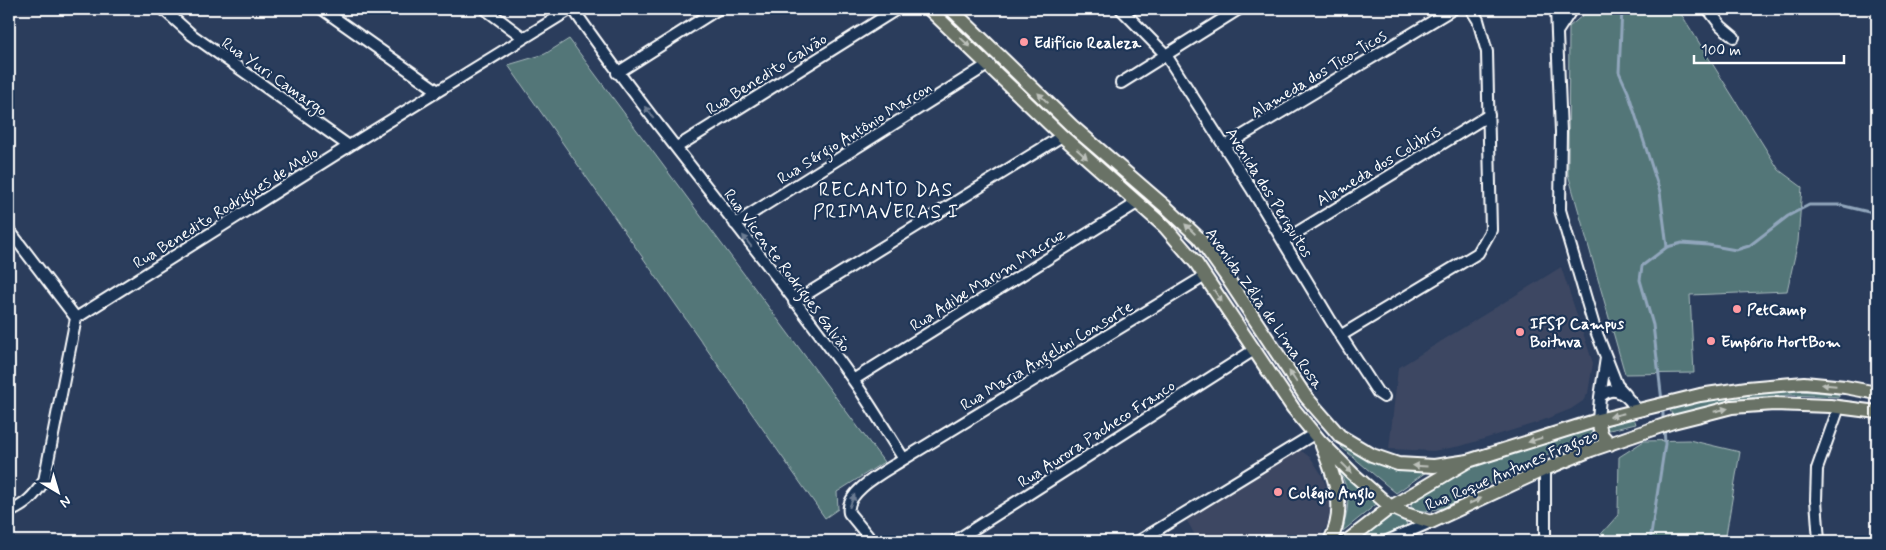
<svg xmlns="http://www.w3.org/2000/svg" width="1886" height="550" viewBox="0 0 1886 550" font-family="Mynerve,sans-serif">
  <rect width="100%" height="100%" fill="#2b3d5c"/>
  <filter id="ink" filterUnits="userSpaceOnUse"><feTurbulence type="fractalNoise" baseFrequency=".02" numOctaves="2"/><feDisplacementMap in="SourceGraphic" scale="10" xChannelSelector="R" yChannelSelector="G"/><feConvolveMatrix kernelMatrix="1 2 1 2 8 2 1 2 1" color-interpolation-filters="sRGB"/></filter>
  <g filter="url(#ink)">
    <path fill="#3c4762" d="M1561,267L1593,363L1588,393L1583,401L1571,409L1536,423L1461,446L1433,451L1389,449L1398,368Z
      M1297,450L1303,452L1311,458L1322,475L1330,498V513L1327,526L1317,541H1198L1185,517Z"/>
    <path fill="#527678" stroke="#a8babc" d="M1590,9H1678L1779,170L1802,187L1798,242L1787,291L1690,295L1694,373L1625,374L1568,174L1569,27Z
      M569,39L884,462L837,492L838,509L825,518L508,65L545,54Z
      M1786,390L1839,394V397L1790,395L1755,397L1672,415L1669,407L1746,392Z
      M1633,415L1636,424L1605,431L1606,423Z
      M1591,428L1592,437L1585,438L1539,458L1443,508L1425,511L1415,510L1411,507V502L1445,479L1507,451Z
      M1689,440L1740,452L1725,541H1595L1618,515L1619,457L1644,441Z
      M1343,444L1429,470L1396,493L1341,447Z
      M1339,467L1379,502L1343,531C1343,526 1345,521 1346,516C1350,499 1347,483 1338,469Z
      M1389,514L1406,522L1407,526L1374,541H1353Z"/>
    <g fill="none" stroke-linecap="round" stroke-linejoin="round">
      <path stroke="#91a6bc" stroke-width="3" d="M1622,9L1619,72L1628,92L1660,192L1667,247
        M1662,401L1653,325L1640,280L1642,266L1667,247L1682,243L1708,245L1736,250L1749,246L1788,216L1809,205H1840L1877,214
        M1663,407V421
        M1650,541L1665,444L1664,427"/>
      <g stroke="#fff" stroke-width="14">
        <path id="minor" d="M163,9L192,35L349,146
          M322,9L438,91
          M485,9L524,38
          M573,9C661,136 764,253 853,380C871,405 887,433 904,459C888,470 844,491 849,513L872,541
          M1121,9L1166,55L1251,188L1331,321L1378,393L1384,397
          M1556,9L1561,132L1560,210L1594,326L1617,385L1626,395
          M1708,9L1721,26L1734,37
          M1557,32L1572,9
          M617,73L718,9
          M1121,83L1239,9
          M1225,146L1453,9
          M677,147L897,9
          M735,224L989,64
          M9,230L76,318
          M1283,241L1489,115
          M794,302L1062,136
          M1340,336L1478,253L1491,230L1487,52L1478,20L1471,9
          M853,380L1137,203
          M1600,397L1606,358
          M1598,420L1600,397C1615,382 1629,397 1637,411
          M904,459L1205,276
          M1545,469V541
          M9,512C26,505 34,496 44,481L76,318L349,146L571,9
          M955,541L1254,350
          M1139,541L1314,434
          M1387,541L1431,522
          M1819,541L1816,500L1817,469L1839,407"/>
      </g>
      <g stroke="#fff" stroke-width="16">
        <path id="major" d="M929,9L1062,136L1165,227L1196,263L1293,408L1320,441L1353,474L1391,507L1406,514L1431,522L1545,469L1591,450L1673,422L1709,413L1732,407L1774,404L1830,406L1877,412
          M951,9L1072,126L1166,207L1199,238L1226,276L1306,397L1340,436L1372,455L1398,464L1434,466L1468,461
          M1598,420L1601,434L1610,444
          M1322,446C1335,478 1347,508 1330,541
          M1347,541L1391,507L1468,461L1598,420L1700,395L1747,388L1804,383L1845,387L1877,393"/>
      </g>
      <use href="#minor" stroke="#1d3557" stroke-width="10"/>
      <use href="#major" stroke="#697266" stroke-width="12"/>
    </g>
    <defs><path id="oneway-solid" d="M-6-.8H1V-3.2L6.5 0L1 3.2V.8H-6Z" transform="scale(1.25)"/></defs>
    <g fill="#bcc0ba">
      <use href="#oneway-solid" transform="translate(965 42) rotate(43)"/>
      <use href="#oneway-solid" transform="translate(1043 98) rotate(-136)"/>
      <use href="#oneway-solid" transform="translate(1082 154) rotate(42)"/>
      <use href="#oneway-solid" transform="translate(1190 229) rotate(-136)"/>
      <use href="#oneway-solid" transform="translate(1218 296) rotate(56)"/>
      <use href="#oneway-solid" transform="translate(1293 377) rotate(-123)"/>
      <use href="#oneway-solid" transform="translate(1829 385) rotate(-175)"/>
      <use href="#oneway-solid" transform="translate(1721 410) rotate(-13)"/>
      <use href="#oneway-solid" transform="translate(1617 415) rotate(167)"/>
      <use href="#oneway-solid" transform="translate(1535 440) rotate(163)"/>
      <use href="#oneway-solid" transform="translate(1420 466) rotate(-177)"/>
      <use href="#oneway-solid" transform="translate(1347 468) rotate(45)"/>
      <use href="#oneway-solid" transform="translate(1475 501) rotate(-24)"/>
    </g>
    <g fill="#6c7c92">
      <use href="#oneway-solid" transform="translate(649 112) rotate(-129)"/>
      <use href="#oneway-solid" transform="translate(747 241) rotate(-128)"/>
      <use href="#oneway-solid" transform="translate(852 501) rotate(-68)"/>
    </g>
  </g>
  <g fill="#ff9aa2" stroke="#1d3557" stroke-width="2">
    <circle cx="1024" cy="42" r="5"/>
    <circle cx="1737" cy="309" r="5"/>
    <circle cx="1520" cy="332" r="5"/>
    <circle cx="1711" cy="341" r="5"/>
    <circle cx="1278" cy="492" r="5"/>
  </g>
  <g text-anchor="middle" stroke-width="4.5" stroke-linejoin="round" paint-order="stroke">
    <g font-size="16" font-weight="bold" fill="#fff" stroke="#1d3557" text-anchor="start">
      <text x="1034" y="48">Edifício Realeza</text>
      <text x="1747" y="315">PetCamp</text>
      <text x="1530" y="329">IFSP Campus<tspan x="1530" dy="18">Boituva</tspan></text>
      <text x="1721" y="347">Empório HortBom</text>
      <text x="1288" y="498">Colégio Anglo</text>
    </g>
    <g font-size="16" fill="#fff" stroke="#1d3557">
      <text transform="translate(766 73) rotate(-32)" y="6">Rua Benedito Galvão</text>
      <text transform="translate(1318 73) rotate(-31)" y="6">Alameda dos Tico-Ticos</text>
      <text transform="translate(275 76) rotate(35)" y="6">Rua Yuri Camargo</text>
      <text transform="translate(854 132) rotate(-32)" y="6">Rua Sérgio Antônio Marcon</text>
      <text transform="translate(1378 165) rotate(-31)" y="6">Alameda dos Colibris</text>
      <text transform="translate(1270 192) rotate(58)" y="6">Avenida dos Periquitos</text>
      <text transform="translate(225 207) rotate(-32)" y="6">Rua Benedito Rodrigues de Melo</text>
      <text transform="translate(788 270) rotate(53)" y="6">Rua Vicente Rodrigues Galvão</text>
      <text transform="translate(987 279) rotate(-32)" y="6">Rua Adibe Marum Macruz</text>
      <text transform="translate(1265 308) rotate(55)" y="6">Avenida Zélia de Lima Rosa</text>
      <text transform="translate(1046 355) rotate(-31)" y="6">Rua Maria Angelini Consorte</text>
      <text transform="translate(1096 433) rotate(-33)" y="6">Rua Aurora Pacheco Franco</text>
      <text transform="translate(1511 469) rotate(-23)" y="6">Rua Roque Antunes Fragozo</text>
    </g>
    <g font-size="19" letter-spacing="1" fill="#fff" stroke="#1d3557">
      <text x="886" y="196">RECANTO DAS<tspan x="886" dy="22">PRIMAVERAS I</tspan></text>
    </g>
  </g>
  <rect width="1886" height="550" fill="none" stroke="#1d3557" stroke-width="30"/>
  <rect x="15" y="15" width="1856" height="520" fill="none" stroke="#fff" stroke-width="2" filter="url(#ink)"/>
  <g transform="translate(58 492) rotate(142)" stroke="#1d3557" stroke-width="4" paint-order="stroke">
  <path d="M0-4L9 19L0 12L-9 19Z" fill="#ffffff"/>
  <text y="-8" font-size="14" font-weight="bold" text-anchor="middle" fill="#ffffff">N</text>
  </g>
  <path d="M1694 55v8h150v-8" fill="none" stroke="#ffffff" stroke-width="2.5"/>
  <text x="1701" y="55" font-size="15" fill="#ffffff" stroke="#1d3557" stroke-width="4" paint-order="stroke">100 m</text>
</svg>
